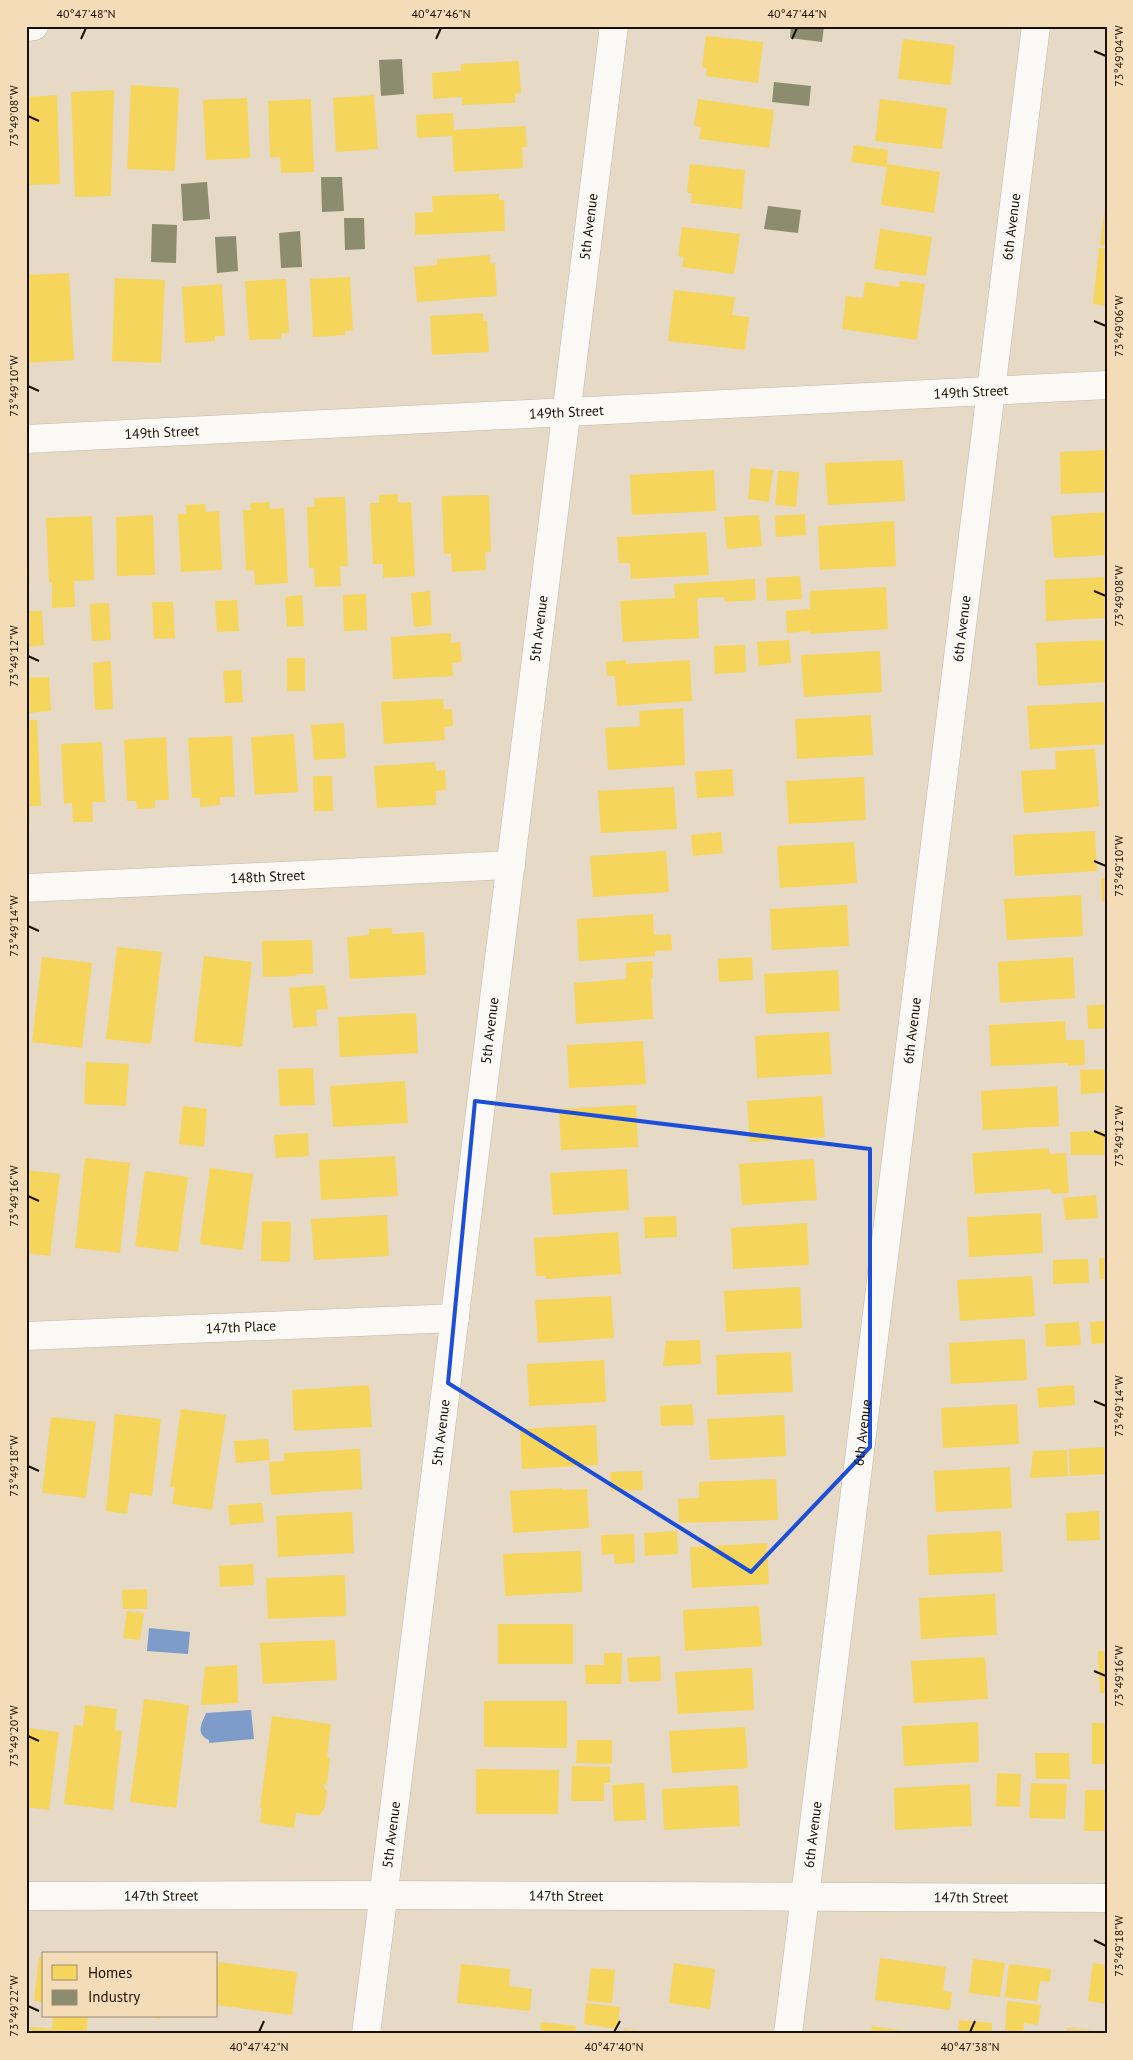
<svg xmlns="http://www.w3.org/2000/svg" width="1133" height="2060" viewBox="0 0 1133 2060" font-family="'PT Sans',sans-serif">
  <rect width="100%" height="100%" fill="#e6d9c6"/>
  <path fill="#7e9cca" d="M149,1628L190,1632L188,1654L147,1651Z
    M251,1710L254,1739L209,1743V1740C194,1733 203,1722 206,1713Z"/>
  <path fill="#f6d55c" d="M706,36L763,42L758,83L706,76L707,68L702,67Z
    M903,39L955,45L951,85L898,79Z
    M519,61L521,93L515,94V103L462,105V97L433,99L432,73L461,71V64Z
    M131,85L179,88L175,171L127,169Z
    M114,90L111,196L75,197L71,92Z
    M57,95L60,184L26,185V97Z
    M374,95L378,149L336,152L333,98Z
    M247,98L250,158L206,160L203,100Z
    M311,99L314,172L281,173L280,157L270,158L268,101Z
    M698,99L774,110L769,148L699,139L701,127L694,126Z
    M880,99L947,108L942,149L875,141Z
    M453,113L454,130L525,126L527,147H522L523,168L454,172L452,136L417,138L416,115Z
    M854,145L888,150L887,164L940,172L934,213L881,205L887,167L851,162Z
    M690,164L745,170L742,209L691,203L692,193H687Z
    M499,194V200H504L505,231L415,235V213L433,212L432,196Z
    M1106,198H1107V246L1100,245Z
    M682,227L740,234L734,274L682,267L684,257L678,256Z
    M880,229L932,237L926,276L874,269Z
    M1099,248H1107V306L1093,304Z
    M490,255V264L495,263L497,296L417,302L414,267L437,265V259Z
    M69,273L74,360L26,363V275Z
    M350,277L353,330L345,331V335L313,337L310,279Z
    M115,278L165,280L161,363L112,361Z
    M286,279L289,333L281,334V339L249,340L245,281Z
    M900,281L925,284L917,340L842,329L846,296L863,298L865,282L899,287Z
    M222,284L225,336H215V341L185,343L182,287Z
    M674,290L735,297L732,315L749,317L745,350L668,341Z
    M483,313V321H487L489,352L432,355L430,316Z
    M1107,450V492L1061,494L1060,452Z
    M903,460L905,501L828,505L825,463Z
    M751,468L773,470L769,502L748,499Z
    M714,470L716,511L632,515L630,475Z
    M778,471L799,472L796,507L775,505Z
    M398,494V503L411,502L415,576L383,578V564H373L370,503H379V495Z
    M489,495L491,552H485L486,570L452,572L451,554H444L442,496Z
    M345,497L348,566H340L341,586L315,587L314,568H309L307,507H315L314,498Z
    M269,502L270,509L284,508L288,583L255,585L254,570L246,571L243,510H251L250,503Z
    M205,504L206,512L219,511L222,570L181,572L178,514H186V505Z
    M1107,512V555L1054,558L1051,516Z
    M805,514L806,535L776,537L775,516Z
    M153,515L155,575L117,576L116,517Z
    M759,515L762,546L727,549L724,517Z
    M92,516L94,580L74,581L75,607L52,608V582H49L46,518Z
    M894,521L896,566L820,570L818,526Z
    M706,532L709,575L631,579L630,563H619L617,537Z
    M26,542H28L30,582H26Z
    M800,576L802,599L767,601L766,578Z
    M1107,577V618L1046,621L1045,580Z
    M755,579L756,600L725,602L724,597L697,598L699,638L623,642L620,601L675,598L674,584Z
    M886,587L888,629L810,634V631L787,633L786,611L810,609V591Z
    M430,591L432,625L414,627L411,593Z
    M366,594L367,630L344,631L343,595Z
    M302,595L304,626L287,627L285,597Z
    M237,600L239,631L217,632L215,601Z
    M152,602H173L175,638L154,639Z
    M109,603L111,640L92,641L90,604Z
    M26,611H42L44,645L26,647Z
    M451,633V643L460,642L462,662L452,663L453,676L393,679L391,637Z
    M789,640L791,663L759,666L757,642Z
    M1107,640V682L1038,686L1036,643Z
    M745,645L746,672L715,674L714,646Z
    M880,651L882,692L804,697L801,655Z
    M287,658H305V691H287Z
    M626,660V664L690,660L692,701L617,706L615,676H607L606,662Z
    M111,661L113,709L95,710L93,663Z
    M241,670L243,702L225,703L223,671Z
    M49,677L51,711L28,713L27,678Z
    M443,699L444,709H452L453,726L444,727L445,740L384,744L381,702Z
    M1104,702L1107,744L1030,749L1027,706Z
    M683,708L685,765L608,770L605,728L640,726L639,711Z
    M871,715L873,755L797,759L795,719Z
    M26,720H37L41,806H29L30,824H26Z
    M344,723L346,758L314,760L311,725Z
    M294,734L298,792L255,795L251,737Z
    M232,736L235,797H220V805L200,807V798H192L188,738Z
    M166,737L169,800H155V808L137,809L136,801H127L124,740Z
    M102,742L105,802H92L93,822H73L72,803L64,804L61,744Z
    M1095,749L1099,807L1024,813L1021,771L1056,769L1055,751Z
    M435,762L436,771L445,770L446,790L436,791V805L377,808L374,766Z
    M732,769L734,796L697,798L695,772Z
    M313,776H332L333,811H314Z
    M864,777L866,820L789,824L786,781Z
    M674,787L677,829L601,833L598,791Z
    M1095,831L1097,871L1015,876L1013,835Z
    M721,832L723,853L693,856L691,835Z
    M854,842L857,883L780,888L777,846Z
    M666,851L669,892L593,897L590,856Z
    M1101,878H1107V901L1102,902Z
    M1081,895L1083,936L1007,940L1004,899Z
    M847,905L849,946L772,950L770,909Z
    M653,914L654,935L671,934L672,950L655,951V956L579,961L577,919Z
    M392,928V934L424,932L426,975L350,979L347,937L369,935V929Z
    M312,940L313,974H296L297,976L263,977L262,941Z
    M117,947L162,952L151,1044L106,1039Z
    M204,956L252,962L242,1047L194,1042Z
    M42,957L92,963L82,1048L32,1042Z
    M752,957L753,980L719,982L718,959Z
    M1073,957L1075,998L1000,1003L998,962Z
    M652,961L653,978H651L653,1019L576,1024L574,983L626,979V963Z
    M838,970L840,1011L766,1014L764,974Z
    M325,985L328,1009L316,1010L317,1026L293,1028L289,988Z
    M1107,1004V1028L1088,1029L1087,1006Z
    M416,1013L418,1053L340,1057L338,1017Z
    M1065,1021L1066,1040H1084L1085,1065L1068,1066V1063L991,1066L989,1025Z
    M829,1032L832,1074L757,1078L755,1036Z
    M643,1041L646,1084L569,1088L567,1045Z
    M86,1062L129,1064L126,1106L84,1104Z
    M313,1068L315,1105L280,1106L278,1069Z
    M1107,1069V1092L1081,1094L1080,1070Z
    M405,1081L408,1123L333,1127L330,1086Z
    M1057,1086L1059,1126L983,1130L981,1091Z
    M822,1096L825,1137L750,1142L747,1101Z
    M636,1105L638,1147L561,1150L559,1109Z
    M183,1106L207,1109L204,1147L179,1144Z
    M1105,1131V1155H1071L1070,1132Z
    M308,1133L309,1156L276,1158L274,1135Z
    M1049,1148V1154L1066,1153L1069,1193L1052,1194L1051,1189L975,1194L972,1153Z
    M395,1156L398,1196L321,1200L319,1160Z
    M85,1158L130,1163L120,1253L75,1248Z
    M814,1159L817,1200L742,1205L739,1164Z
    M210,1168L253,1174L243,1250L200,1244Z
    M627,1169L629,1210L553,1215L550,1173Z
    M26,1170L60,1174L50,1256L26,1253Z
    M145,1171L188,1177L178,1252L135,1246Z
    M1096,1195L1098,1218L1065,1220L1063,1198Z
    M1041,1213L1043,1253L969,1257L967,1217Z
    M387,1215L389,1256L314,1260L311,1219Z
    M676,1216L677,1237L645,1238L644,1217Z
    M262,1221L291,1222L290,1262L261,1261Z
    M807,1223L809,1265L733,1269L731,1228Z
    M618,1232L621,1274L546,1279V1276H536L534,1238Z
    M1099,1258H1107V1279H1100Z
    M1088,1259L1089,1283L1053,1284V1260Z
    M1032,1276L1035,1316L960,1321L957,1280Z
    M800,1287L802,1328L726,1332L724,1291Z
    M611,1296L614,1338L538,1343L535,1300Z
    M1107,1321V1343L1092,1344L1090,1322Z
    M1079,1322L1081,1345L1046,1347L1045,1324Z
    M1025,1339L1027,1380L951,1384L949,1343Z
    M700,1340L701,1364L663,1366L666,1341Z
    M791,1352L793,1392L717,1395L716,1355Z
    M604,1360L606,1402L529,1406L527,1364Z
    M369,1385L372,1427L294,1431L292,1390Z
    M1074,1385L1075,1405L1039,1408L1037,1388Z
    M692,1404L694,1425L661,1426L660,1406Z
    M1017,1404L1019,1444L943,1448L941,1408Z
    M181,1409L226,1415L212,1510L172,1504L175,1487H170Z
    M115,1414L161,1419L152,1496L130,1493L127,1514L106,1511Z
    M784,1415L786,1456L710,1460L707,1419Z
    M51,1417L96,1422L86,1498L42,1493Z
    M596,1425L598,1465L522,1469L520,1429Z
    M268,1439L270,1460L236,1463L234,1441Z
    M1105,1447L1106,1474L1070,1476L1069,1449Z
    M360,1449L362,1489L271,1495L269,1462L284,1461V1453Z
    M1067,1450L1068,1476L1030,1478L1033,1451Z
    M1010,1467L1012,1508L936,1512L934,1471Z
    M642,1471L643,1490L611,1491L610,1472Z
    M776,1479L778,1520L679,1523L678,1499L699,1498V1482Z
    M562,1488V1490L587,1489L589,1528L513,1533L510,1491Z
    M262,1503L264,1522L230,1525L228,1505Z
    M1099,1511L1100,1540L1067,1541L1066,1513Z
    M352,1512L354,1553L278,1557L276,1516Z
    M677,1531L678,1554L645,1556L644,1533Z
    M1001,1531L1003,1572L929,1575L927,1535Z
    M634,1534L635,1563L615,1564L614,1554L602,1555L601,1535Z
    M767,1543L769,1584L692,1588L690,1547Z
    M581,1551L582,1592L505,1596L503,1554Z
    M253,1564L254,1585L220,1587L219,1566Z
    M345,1575L346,1616L268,1619L266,1578Z
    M147,1589V1609H123L122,1590Z
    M995,1594L997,1635L921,1639L919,1598Z
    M759,1606L762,1646L685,1651L683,1610Z
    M127,1611L144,1613L140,1640L123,1638Z
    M498,1624H573V1664H498Z
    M335,1640L337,1680L263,1684L260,1643Z
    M1098,1651H1107V1693H1100Z
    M604,1653H622L621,1684H586L585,1665H604Z
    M660,1656L661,1681L629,1682L627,1658Z
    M985,1657L988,1699L914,1703L911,1661Z
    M237,1665L238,1703L201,1705L205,1667Z
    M752,1668L754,1710L678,1714L675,1672Z
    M144,1699L189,1705L176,1808L130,1802Z
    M484,1701H567V1748L484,1747Z
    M85,1705L117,1709L115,1730L122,1731L113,1810L64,1804L74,1725L83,1726Z
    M272,1716L331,1724L327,1757L330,1758L327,1785L322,1784L327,1791L325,1807L319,1816L296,1813L294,1828L260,1823L262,1808H260Z
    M978,1722L979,1762L904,1766L902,1726Z
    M1092,1723H1107V1764H1092Z
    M745,1727L748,1768L672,1773L669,1731Z
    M26,1728L59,1732L49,1810L26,1807Z
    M577,1740H612V1764L576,1763Z
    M1035,1753H1069L1070,1779H1036Z
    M572,1766L610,1767V1783H604V1801H571Z
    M476,1769L559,1770L558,1814H476Z
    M997,1773L1021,1774L1020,1807L996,1806Z
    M644,1783L646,1820L614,1821L612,1785Z
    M1031,1783L1067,1784L1065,1819L1029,1818Z
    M970,1784L972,1826L895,1830L894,1788Z
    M738,1785L740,1826L664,1830L662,1789Z
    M1085,1790H1107V1831H1084Z
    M39,1957H44V2002L34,2001Z
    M880,1958L946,1967L943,1991L952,1992L950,2010L875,2000Z
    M973,1959L1005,1963L1000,1997L969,1993Z
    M218,1962L297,1972L292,2015L216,2005Z
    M674,1963L715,1969L710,2009L669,2003Z
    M1093,1963L1107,1965V2004L1088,2001Z
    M461,1964L510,1969L509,1986L532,1989L530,2011L457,2003Z
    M1009,1964L1051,1969L1050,1982L1040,1981L1037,2001L1005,1997Z
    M591,1968L615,1970L612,2003L587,2001Z
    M1007,2001L1041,2005L1038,2025L1024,2023L1023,2034H1005Z
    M586,2003L620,2007L617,2029L584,2024Z
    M53,2016H88L86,2034H29L30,2027L52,2029Z
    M148,2016H161L160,2019Z
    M959,2020L992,2023V2034H958Z
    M541,2022L576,2026L575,2034H540Z
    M872,2026L918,2033V2034H871Z
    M1067,2028L1106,2032V2034H1066Z
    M624,2029L650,2033V2034H624Z"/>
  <path fill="#8c8c6e" d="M791,26H824L822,42L790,38Z
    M402,59L404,94L381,96L379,60Z
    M774,82L811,86L809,106L772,102Z
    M321,177H342L344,211L322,212Z
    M207,182L210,219L183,221L181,184Z
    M768,206L801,210L798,233L764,229Z
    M344,218H364L365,249L345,250Z
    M152,224L177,225L176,263L151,262Z
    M300,231L302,267L281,268L279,233Z
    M236,236L238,271L217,273L215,237Z"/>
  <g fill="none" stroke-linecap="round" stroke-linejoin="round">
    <g stroke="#c2b8a9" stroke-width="29">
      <g id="street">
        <path d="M26,27L34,26"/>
        <path id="s1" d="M26,439L1107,385"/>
        <path id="s2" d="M26,888L511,865"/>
        <path id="s3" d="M26,1336L455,1318"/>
        <path id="s4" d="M366,2034C451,1365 528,695 614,26"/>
        <path id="s5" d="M788,2034L1036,26"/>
      </g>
    </g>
    <g stroke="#c2b8a9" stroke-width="29">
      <g id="secondary">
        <path id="s6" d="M26,1896L384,1895L1107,1898"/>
      </g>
    </g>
    <use href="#street" stroke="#fbf9f6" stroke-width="28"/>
    <use href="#secondary" stroke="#fbf9f6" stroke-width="28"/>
  </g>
  <path fill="none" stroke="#1d4ed8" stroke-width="4" stroke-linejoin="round" d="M475,1101L870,1149V1447L751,1572L448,1383Z"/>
  <path fill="none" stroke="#191105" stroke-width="2" d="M81,39L86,28M436,39L441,28M792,39L797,28M1094,51L1106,56M28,116L39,121M1094,321L1106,326M28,386L39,391M1094,591L1106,596M28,656L39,661M1094,861L1106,866M28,926L39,931M1094,1131L1106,1136M28,1196L39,1201M1094,1401L1106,1406M28,1466L39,1471M1094,1671L1106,1676M28,1736L39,1741M1094,1940L1106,1946M28,2006L39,2011M259,2032L264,2021M614,2032L620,2021M970,2032L975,2021"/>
  <g text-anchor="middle" stroke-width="5" stroke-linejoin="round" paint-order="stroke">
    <g font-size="14" fill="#191105" stroke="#f4dcb8">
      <text dy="5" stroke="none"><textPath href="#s4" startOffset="1821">5th Avenue</textPath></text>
      <text dy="5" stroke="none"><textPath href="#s5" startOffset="1821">6th Avenue</textPath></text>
      <text dy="5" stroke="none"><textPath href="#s1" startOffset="946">149th Street</textPath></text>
      <text dy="5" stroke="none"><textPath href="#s1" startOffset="541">149th Street</textPath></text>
      <text dy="5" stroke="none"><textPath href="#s1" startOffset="136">149th Street</textPath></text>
      <text dy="5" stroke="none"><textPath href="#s4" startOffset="1416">5th Avenue</textPath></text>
      <text dy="5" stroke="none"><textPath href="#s5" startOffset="1416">6th Avenue</textPath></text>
      <text dy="5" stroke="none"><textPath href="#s2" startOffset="242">148th Street</textPath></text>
      <text dy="5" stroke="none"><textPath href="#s4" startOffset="1011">5th Avenue</textPath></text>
      <text dy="5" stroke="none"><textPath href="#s5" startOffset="1011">6th Avenue</textPath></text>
      <text dy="5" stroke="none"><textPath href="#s3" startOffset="215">147th Place</textPath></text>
      <text dy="5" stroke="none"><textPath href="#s4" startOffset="606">5th Avenue</textPath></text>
      <text dy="5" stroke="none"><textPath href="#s5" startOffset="606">6th Avenue</textPath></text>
      <text dy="5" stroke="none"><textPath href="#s4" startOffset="201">5th Avenue</textPath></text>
      <text dy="5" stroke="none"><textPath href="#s5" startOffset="201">6th Avenue</textPath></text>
      <text dy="5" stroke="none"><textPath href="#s6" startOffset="135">147th Street</textPath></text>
      <text dy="5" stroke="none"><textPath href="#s6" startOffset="540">147th Street</textPath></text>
      <text dy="5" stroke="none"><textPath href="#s6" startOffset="945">147th Street</textPath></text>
    </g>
  </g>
  <rect width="1133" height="2060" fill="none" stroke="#f4dcb8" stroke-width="55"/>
  <rect x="42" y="1952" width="175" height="65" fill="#f4dcb8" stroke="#9c8b70"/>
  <rect x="52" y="1965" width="25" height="15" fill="#f6d55c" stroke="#9c8b70"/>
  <text x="88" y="1978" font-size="15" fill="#191105">Homes</text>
  <rect x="52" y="1990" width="25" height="15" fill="#8c8c6e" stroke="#9c8b70"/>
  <text x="88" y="2002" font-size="15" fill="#191105">Industry</text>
  <rect x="28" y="28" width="1078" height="2004" fill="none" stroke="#191105" stroke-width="2"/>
  <g font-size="12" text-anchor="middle" fill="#191105">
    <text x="86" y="18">40°47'48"N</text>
    <text x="441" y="18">40°47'46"N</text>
    <text x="797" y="18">40°47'44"N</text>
    <text transform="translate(1119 56) rotate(-90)" y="4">73°49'04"W</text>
    <text transform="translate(14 116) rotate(-90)" y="4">73°49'08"W</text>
    <text transform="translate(1119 326) rotate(-90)" y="4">73°49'06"W</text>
    <text transform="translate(14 386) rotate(-90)" y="4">73°49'10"W</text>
    <text transform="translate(1119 596) rotate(-90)" y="4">73°49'08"W</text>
    <text transform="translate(14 656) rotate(-90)" y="4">73°49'12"W</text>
    <text transform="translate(1119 866) rotate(-90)" y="4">73°49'10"W</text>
    <text transform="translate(14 926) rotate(-90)" y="4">73°49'14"W</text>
    <text transform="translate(1119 1136) rotate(-90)" y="4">73°49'12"W</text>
    <text transform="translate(14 1196) rotate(-90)" y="4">73°49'16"W</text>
    <text transform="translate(1119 1406) rotate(-90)" y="4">73°49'14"W</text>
    <text transform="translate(14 1466) rotate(-90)" y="4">73°49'18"W</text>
    <text transform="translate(1119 1676) rotate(-90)" y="4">73°49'16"W</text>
    <text transform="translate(14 1736) rotate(-90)" y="4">73°49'20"W</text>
    <text transform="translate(1119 1946) rotate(-90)" y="4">73°49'18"W</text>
    <text transform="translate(14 2006) rotate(-90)" y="4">73°49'22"W</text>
    <text x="259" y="2051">40°47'42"N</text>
    <text x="614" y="2051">40°47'40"N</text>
    <text x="970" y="2051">40°47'38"N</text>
  </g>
</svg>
